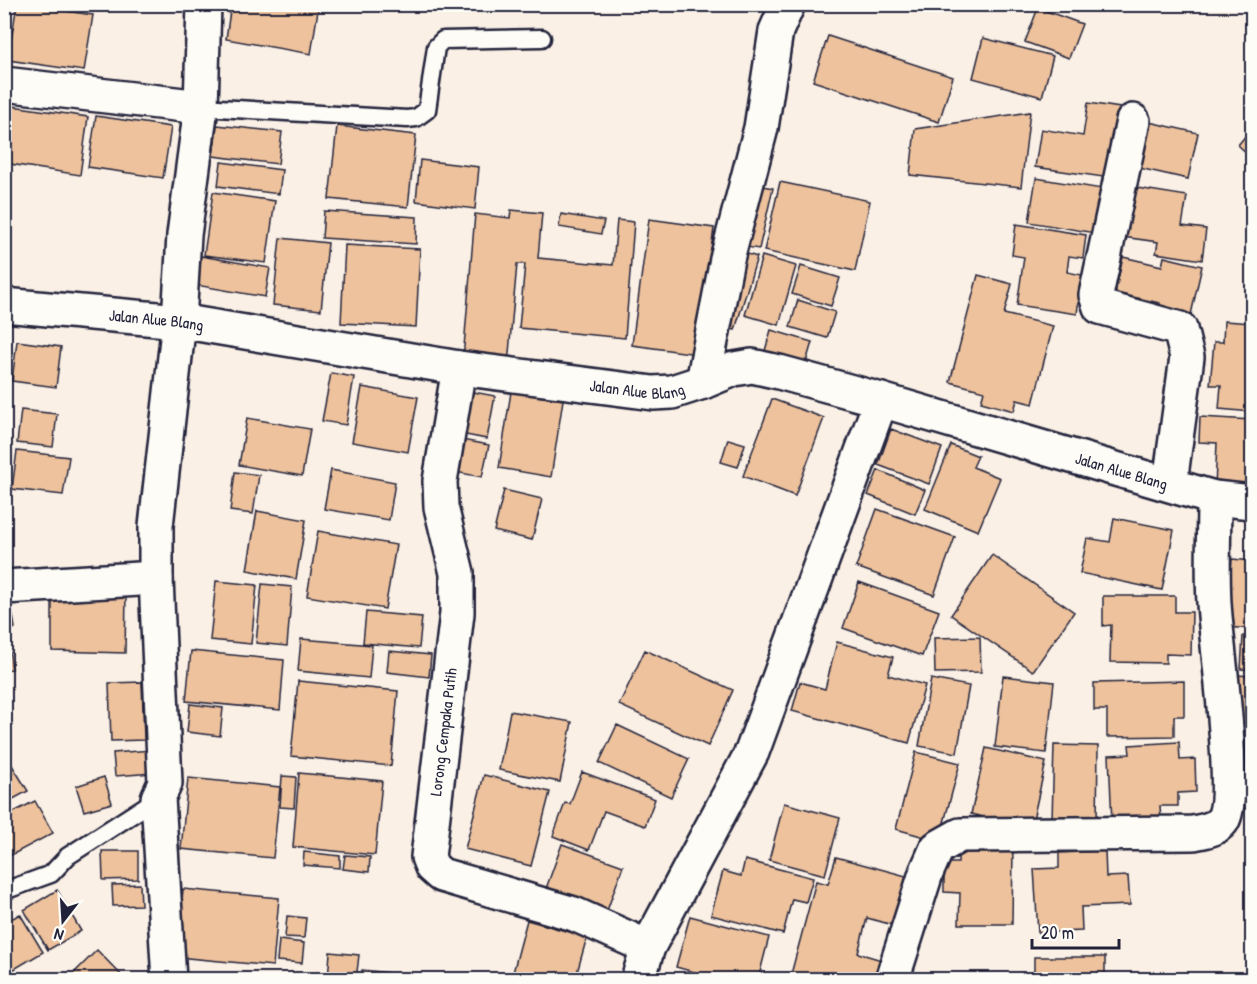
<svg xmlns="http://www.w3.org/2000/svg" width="1257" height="984" viewBox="0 0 1257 984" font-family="'Patrick Hand',sans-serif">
  <rect width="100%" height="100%" fill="#faf0e5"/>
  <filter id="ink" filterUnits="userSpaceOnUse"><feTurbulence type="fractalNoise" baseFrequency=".0167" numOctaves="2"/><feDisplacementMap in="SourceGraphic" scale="12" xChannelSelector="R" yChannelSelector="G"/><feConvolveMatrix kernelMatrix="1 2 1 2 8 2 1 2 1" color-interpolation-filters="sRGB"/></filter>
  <g filter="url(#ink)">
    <path fill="#edc29c" stroke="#22223b" stroke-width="1.5" d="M17,4L93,15L84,71L8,60Z
      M231,4H319L311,54L226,39Z
      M1038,8L1082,24L1069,58L1025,42Z
      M828,36L953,77L939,122L813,81Z
      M983,38L1053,56L1042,97L973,78Z
      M1088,103L1120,108L1110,178L1035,167L1041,129L1083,136Z
      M12,106L88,117L80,175L4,163Z
      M1030,112L1021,187L910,175L915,129Z
      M96,116L171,127L163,178L88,167Z
      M1149,122L1198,133L1188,179L1139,168Z
      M217,125L282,132L278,164L213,156Z
      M337,126L416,135L408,207L329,199Z
      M1252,128V158L1238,145Z
      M420,160L479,167L475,209L416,201Z
      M221,162L282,170L279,194L218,186Z
      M1036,178L1102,189L1095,233L1029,222Z
      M780,182L870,201L855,271L764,251Z
      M754,184L773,188L759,249L740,246Z
      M1131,187L1187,196L1182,226L1206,229L1202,260L1156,253L1158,242L1123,237Z
      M213,192L275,201L266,263L204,255Z
      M511,210L542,213L538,258L613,265L617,220L634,222L625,338L519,328L525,264H517L508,364L463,359L475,214L510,218Z
      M324,211L417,217L416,244L322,238Z
      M561,214L604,221L601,234L559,227Z
      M1251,214H1252V241H1250Z
      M649,219L714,228L697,354L632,345Z
      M1016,224L1086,235L1083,258L1069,256L1067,272L1082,275L1077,314L1017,305L1024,257L1012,255Z
      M280,238L328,243L321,310L273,305Z
      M345,245L420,249L416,327L341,323Z
      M738,251L757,257L735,330L715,324Z
      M195,255L270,268L265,297L190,284Z
      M762,256L796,266L779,325L745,315Z
      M1123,257L1162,266L1164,257L1202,266L1190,319L1158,312L1160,303L1115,293Z
      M801,266L840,278L831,306L792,294Z
      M978,275L1012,284L1004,314L1053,326L1033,404L1017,400L1014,411L981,402L984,391L950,382Z
      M798,300L835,312L827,338L790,327Z
      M1224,321L1252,323V412L1219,409L1221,385H1210L1214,342H1223Z
      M771,330L812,342L805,366L764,354Z
      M17,341L61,347L56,387L12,381Z
      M331,373L354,377L346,425L322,421Z
      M362,387L418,397L408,452L352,442Z
      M463,390L495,396L487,439L455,433Z
      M511,392L563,400L551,477L499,468Z
      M772,399L824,418L795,496L743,476Z
      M4,403H9L5,439H4Z
      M21,410L57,414L53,447L17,443Z
      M1200,417L1252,420V489L1215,487L1217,443L1199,442Z
      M247,418L310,429L302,476L239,465Z
      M891,429L942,448L929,484L878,465Z
      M451,438L489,445L482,477L444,470Z
      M728,439L745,444L738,467L721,462Z
      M951,445L978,456L973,467L1000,478L978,531L925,509Z
      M17,451L69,457L63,495L12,489Z
      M331,470L395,482L389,520L324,509Z
      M878,470L925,490L915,514L868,495Z
      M235,472L259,475L253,514L230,511Z
      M504,490L542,499L532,540L494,531Z
      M877,509L955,537L934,595L856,567Z
      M257,511L306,520L296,579L247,570Z
      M1114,518L1174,530L1162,590L1080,573L1087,538L1110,542Z
      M318,531L396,545L385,609L307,596Z
      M992,555L1074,612L1033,671L951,615Z
      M1232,559L1252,561V629L1226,627Z
      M216,581L257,585L251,644L210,640Z
      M859,582L939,611L922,656L843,628Z
      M262,584L292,587L287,646L256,643Z
      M52,593L126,594L125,653L52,651Z
      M1103,596H1175V612H1192L1191,655L1166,654V663L1110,662L1111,625L1103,626Z
      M12,610L15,628L7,633L12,669L4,670V611Z
      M366,612L422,617L419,648L363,643Z
      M1243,636L1252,637V670L1241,669Z
      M980,637L981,672L935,673L934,638Z
      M301,639L372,645L369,678L298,671Z
      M837,642L893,657L888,675L925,685L909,743L792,711L800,682L825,689Z
      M645,650L733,690L708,746L619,705Z
      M191,651L284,660L280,710L186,701Z
      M389,651L431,655L429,677L387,672Z
      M1236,675L1252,676V723H1235Z
      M1003,676L1054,682L1046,753L995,747Z
      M931,679L969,686L957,753L919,746Z
      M298,681L398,691L391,766L291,756Z
      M1184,681V716H1174V736L1107,737V710H1094V683Z
      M142,682L144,740L111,741L109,683Z
      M190,704L223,708L220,736L187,732Z
      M510,711L572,722L560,782L499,770Z
      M617,725L689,759L671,797L599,763Z
      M1179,742L1180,760L1195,759L1196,792L1178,793V806H1160L1161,820L1112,823L1109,755L1130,754L1129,745Z
      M1054,745L1098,746L1097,822L1052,821Z
      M986,748L1046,762L1031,828L971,814Z
      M152,750L153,773L115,776L113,753Z
      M916,752L960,763L939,841L896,829Z
      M10,762L28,791L4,804V766Z
      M582,772L655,799L645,826L604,811L589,850L553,836L565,803L570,804Z
      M299,773L382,781L375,855L293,847Z
      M1249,774H1252V806H1249Z
      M484,775L550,792L531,866L465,849Z
      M282,776L296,777L294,808L280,807Z
      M104,777L112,803L84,811L76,786Z
      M188,778L280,787L273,858L181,849Z
      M35,801L53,833L4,859V817Z
      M784,803L840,818L825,875L769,860Z
      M562,844L623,866L604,919L543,897Z
      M958,846H1013L1012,924H959L960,893L944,892V863H958Z
      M102,851H138V879L103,880Z
      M1105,851L1106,877L1128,876L1130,905L1081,907L1082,931L1038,933L1034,869L1059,868V853Z
      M304,852L340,856V868L303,865Z
      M345,855L370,857L369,872L343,869Z
      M836,857L906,876L893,925L867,918L858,953L885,961L880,980H797L790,978L816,881L828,884Z
      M745,860L813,878L806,902L792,899L783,934L711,915L723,871L741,876Z
      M140,884L141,905L113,906L112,885Z
      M183,889L279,898L273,966L177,957Z
      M57,890L81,931L48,950L24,910Z
      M20,914L43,952L11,971L4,959V923Z
      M287,916L306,918L304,938L285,937Z
      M690,916L769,937L758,980H723L676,967Z
      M527,920L587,937L575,980H511Z
      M279,940L304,943L302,963L277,961Z
      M97,950L126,980H67Z
      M330,952L359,955L356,980H328Z
      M1034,957H1105V980H1034Z
      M362,970L389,973L388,980H361Z
      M902,972L962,976V980H902Z"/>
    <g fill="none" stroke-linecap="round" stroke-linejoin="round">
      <g stroke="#22223b" stroke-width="21">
        <path id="service" d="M201,107L407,119L416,118L427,110L436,47L443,40L542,38
          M4,891L51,874L68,856L158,798"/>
      </g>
      <g stroke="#22223b" stroke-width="38">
        <g id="minor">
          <path d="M4,84L201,107"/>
          <path d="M1133,121L1096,295L1100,307L1180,329L1187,357L1170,483"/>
          <path id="s1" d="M4,305L179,321L459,368L653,393L672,392L703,382L734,369L752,366L779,372L881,400L1214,498L1252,502"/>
          <path d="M459,368L440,481L441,507L457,573V613L428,857L432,867L441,875L574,914L648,947"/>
          <path d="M703,382L727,259L761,128L776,31L788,4"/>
          <path d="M4,587L156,578"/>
          <path d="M169,980L158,798L165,783L156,578V526L179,321L184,235L201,107L204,4"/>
          <path d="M638,980L648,947L752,752L881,400"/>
          <path d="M892,980L926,873L937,848L960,835L1193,833C1203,831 1215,830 1222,821C1239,797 1216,642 1214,603C1212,568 1214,533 1214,498"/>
        </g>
      </g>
      <use href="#service" stroke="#fdfcf7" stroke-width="16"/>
      <use href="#minor" stroke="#fdfcf7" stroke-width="33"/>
    </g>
  </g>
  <g text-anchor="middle" stroke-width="4.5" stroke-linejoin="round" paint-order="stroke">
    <g font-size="16" fill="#22223b" stroke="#fdfcf7">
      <text dy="6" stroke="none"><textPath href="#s1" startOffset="153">Jalan Alue Blang</textPath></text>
      <text dy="6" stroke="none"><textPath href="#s1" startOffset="639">Jalan Alue Blang</textPath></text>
      <text dy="6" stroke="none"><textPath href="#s1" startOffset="1143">Jalan Alue Blang</textPath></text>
      <text transform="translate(443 732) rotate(-83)" y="6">Lorong Cempaka Putih</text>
    </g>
  </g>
  <rect width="1257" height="984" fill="none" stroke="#fdfcf7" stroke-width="24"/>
  <rect x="12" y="12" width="1233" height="960" fill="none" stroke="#22223b" stroke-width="2" filter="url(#ink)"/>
  <g transform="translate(63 921) rotate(197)" stroke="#fdfcf7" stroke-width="4.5" paint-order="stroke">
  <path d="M0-4.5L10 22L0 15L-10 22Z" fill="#22223b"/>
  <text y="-9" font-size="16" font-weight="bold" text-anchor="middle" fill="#22223b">N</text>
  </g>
  <path d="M1032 939v9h87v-9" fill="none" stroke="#22223b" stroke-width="3"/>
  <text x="1041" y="939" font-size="18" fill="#22223b" stroke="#fdfcf7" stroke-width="4.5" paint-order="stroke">20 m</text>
</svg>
